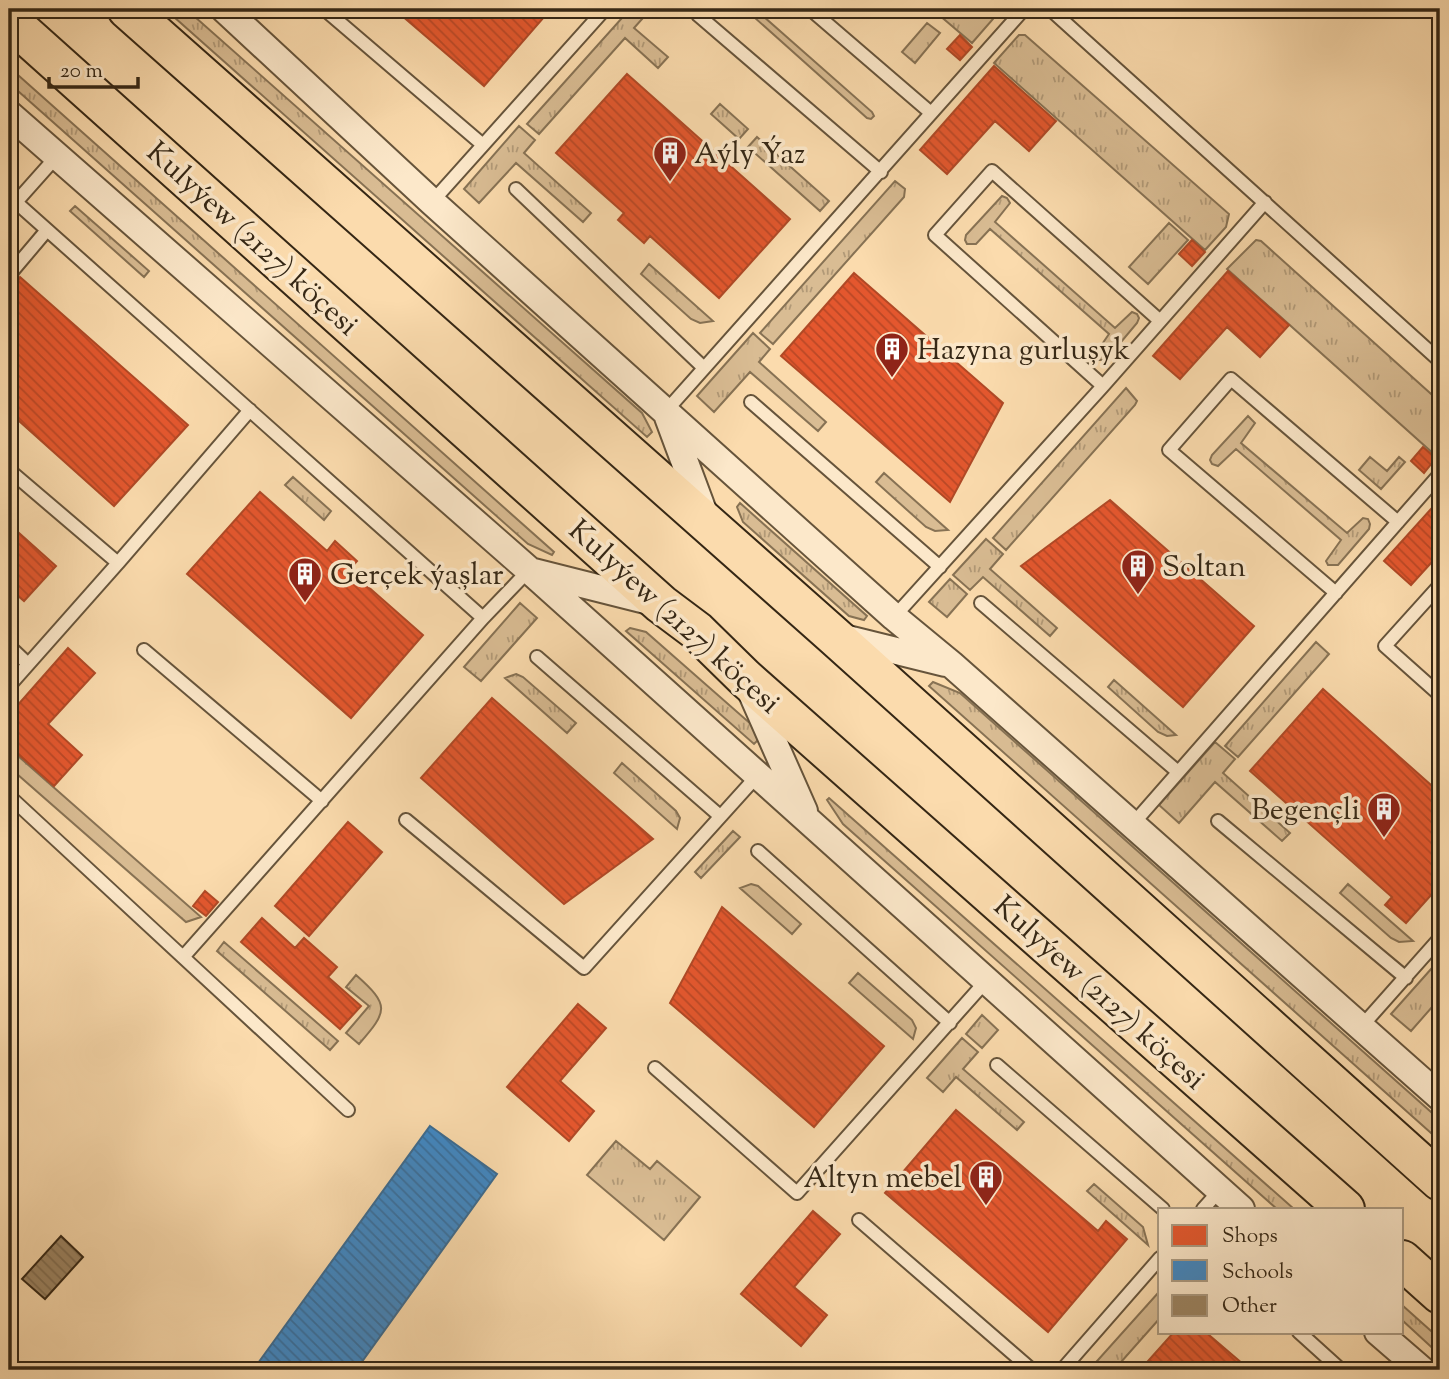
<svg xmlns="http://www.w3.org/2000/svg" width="1449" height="1379" viewBox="0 0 1449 1379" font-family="'Sorts Mill Goudy',serif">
  <defs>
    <pattern id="grass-tufts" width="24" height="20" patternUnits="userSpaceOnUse" patternTransform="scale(1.75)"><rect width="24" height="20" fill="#d9bc93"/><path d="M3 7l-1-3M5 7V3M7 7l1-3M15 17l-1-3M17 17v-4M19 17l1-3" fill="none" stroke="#b19977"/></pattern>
    <pattern id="shops-back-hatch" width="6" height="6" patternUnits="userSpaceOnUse" patternTransform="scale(1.75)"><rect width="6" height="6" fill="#e4572e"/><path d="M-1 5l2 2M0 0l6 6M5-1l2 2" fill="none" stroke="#ba4826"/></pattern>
    <pattern id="schools-back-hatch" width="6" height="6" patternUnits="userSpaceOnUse" patternTransform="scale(1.75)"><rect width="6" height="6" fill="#3f88c5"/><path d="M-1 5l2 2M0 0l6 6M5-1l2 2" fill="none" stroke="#366f9f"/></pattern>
    <pattern id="building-back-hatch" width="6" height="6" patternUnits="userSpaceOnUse" patternTransform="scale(1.75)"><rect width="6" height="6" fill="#9c8564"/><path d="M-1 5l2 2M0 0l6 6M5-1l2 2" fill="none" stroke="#806d51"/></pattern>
  </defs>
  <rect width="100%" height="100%" fill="#fbdbad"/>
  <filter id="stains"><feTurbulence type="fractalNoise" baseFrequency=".00286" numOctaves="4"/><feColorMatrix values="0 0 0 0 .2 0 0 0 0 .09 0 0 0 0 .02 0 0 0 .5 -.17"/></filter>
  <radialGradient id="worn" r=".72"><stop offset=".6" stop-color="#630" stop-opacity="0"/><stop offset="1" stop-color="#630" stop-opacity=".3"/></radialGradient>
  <path fill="url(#grass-tufts)" stroke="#877254" stroke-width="2" d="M165,9H186L642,413L652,432L647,437Z
    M630,9H651L634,28L668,57L658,68L625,38L539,134L527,124Z
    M745,9H755L872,112L874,116L871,119L867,118Z
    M932,9H996L997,10L993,19L972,43Z
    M927,23L940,33L915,63L902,52Z
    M1019,35H1025L1229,214L1226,227L1205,250L994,63Z
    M9,67L554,552L552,555L528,544L9,83Z
    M720,104L748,129L739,139L711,114Z
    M519,126L535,140L524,153L591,213L583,222L516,163L479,203L464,189Z
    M757,137L829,201L820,211L748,147Z
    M895,181L905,189L904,197L773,344L760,333Z
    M1002,196L1007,198L1010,203L995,222L1115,328L1132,312L1137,314L1139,318L1137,323L1106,360H1097L1094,356L1109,334L990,229L976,244H967L965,240L966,235Z
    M75,206L149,271L144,277L70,211Z
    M1169,223L1188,240L1148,284L1129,267Z
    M1256,240L1261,241L1440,402V450L1435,455L1227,269Z
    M649,264L713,321L700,323L691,319L641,274Z
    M753,333L770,349L759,362L826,422L818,431L750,372L714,412L697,396Z
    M1126,388L1137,401L1135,405L1006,550L993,538Z
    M1248,416L1255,423L1241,443L1347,533L1363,518L1368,519L1370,524L1369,529L1338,565H1328L1326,561L1341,540L1236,449L1218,466L1212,464L1210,460L1212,455Z
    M1370,457L1387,471L1399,457L1405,462L1381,489L1359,470Z
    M884,473L948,530L935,531L926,527L876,482Z
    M293,477L331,511L324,520L285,485Z
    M740,503L867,616L864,620L849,616L743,522L737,507Z
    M986,539L1003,554L990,569L1057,628L1050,636L983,577L970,590L953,575Z
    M950,579L967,594L947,617L929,602Z
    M520,603L537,618L481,681L464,667Z
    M630,628L646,632L752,725L758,740L754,744L626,631Z
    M1316,642L1329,654L1238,757L1225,746Z
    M516,674L523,677L576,723L567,733L505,678Z
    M1114,680L1176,735L1167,736L1158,732L1108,687Z
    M933,682L960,693L1440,1120V1141L929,686Z
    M1215,742L1235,759L1223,773L1290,833L1282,841L1215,782L1179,823L1159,805Z
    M9,748L201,917L186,922L9,767Z
    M622,763L676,811L680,818L677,829L614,773Z
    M829,798L1294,1209H1277L843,824L827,800Z
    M733,831L740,837L701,878L695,872Z
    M751,884L758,886L801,924L792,934L740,888Z
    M1348,884L1413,941L1399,942L1391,938L1340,893Z
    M224,942L338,1041L330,1050L217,951Z
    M1440,959V998L1411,1031L1391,1014Z
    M858,973L912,1020L916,1028L913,1039L849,983Z
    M356,975C390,1005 388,1011 359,1044L346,1033L369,1006L346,987Z
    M982,1015L998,1030L982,1048L966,1034Z
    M962,1038L978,1052L963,1069L1024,1122L1017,1130L956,1077L943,1092L927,1078Z
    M616,1141L650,1169L657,1161L700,1197L664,1240L587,1175Z
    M1094,1184L1143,1227L1148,1245L1087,1191Z
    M1158,1293L1160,1295V1318L1114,1370H1089Z
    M1402,1305L1440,1339V1355L1402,1320Z"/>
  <path fill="url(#shops-back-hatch)" stroke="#b04926" stroke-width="2" d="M394,9H551L484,86Z
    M960,35L972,47L960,60L947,49Z
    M994,66L1056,121L1029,151L995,121L947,174L920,150Z
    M627,74L790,219L719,298L650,236L644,243L618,220L624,213L556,153Z
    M1192,240L1205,252L1192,266L1179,254Z
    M1228,271L1289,325L1260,357L1227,327L1180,379L1153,356Z
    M854,273L1003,403L950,502L781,356Z
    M20,277L188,425L114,506L9,412V297Z
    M1423,447L1436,458L1424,473L1411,461Z
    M260,492L327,551L335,541L357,561L349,570L423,635L351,718L187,574Z
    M1440,499V553L1411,585L1384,561Z
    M1110,500L1254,626L1183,707L1021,566Z
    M9,524L56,566L24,601L9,588Z
    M68,648L95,673L48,724L82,755L54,786L9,746V715Z
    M1323,689L1440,793V885L1406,923L1385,905L1392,897L1250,771Z
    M492,698L653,839L564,904L421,778Z
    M348,822L382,852L309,936L275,906Z
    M205,891L218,902L206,916L193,906Z
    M722,907L884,1046L814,1127L670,1003Z
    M262,918L295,948L304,938L337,967L328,977L361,1006L340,1029L241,942Z
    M578,1004L606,1028L560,1081L594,1111L569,1141L507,1087Z
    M956,1110L1098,1231L1106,1221L1127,1239L1048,1332L885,1193Z
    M813,1211L840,1234L794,1287L827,1315L801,1346L741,1294Z
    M1174,1332H1212L1209,1335L1250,1370H1140Z"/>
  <path fill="url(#schools-back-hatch)" stroke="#3c6b90" stroke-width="2" d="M430,1126L497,1174L356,1370H253Z"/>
  <path fill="url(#building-back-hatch)" stroke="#352715" stroke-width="2" d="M61,1236L83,1257L45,1299L22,1279Z"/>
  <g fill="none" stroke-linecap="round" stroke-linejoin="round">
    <g stroke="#66543b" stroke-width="16">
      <path id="service" d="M324,9L483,145
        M704,9L698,15L881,172
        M810,9L931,113
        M1050,9L1440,361
        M516,189L704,368
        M9,196L483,618
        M432,202L605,9
        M9,210L57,156
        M9,275L47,230
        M1103,386L935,235L992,171L1159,320
        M751,402L940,567
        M666,411L1024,9
        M9,470L118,563L250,410
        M1440,585L1385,646L1440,695
        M1336,593L1169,450L1231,379L1398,522
        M981,603L1178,772
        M894,617L1103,386L1265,202
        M9,646L28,664
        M144,650L322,801
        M537,657L720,816
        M9,686L118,563
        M9,796L348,1110
        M406,820L584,968L757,776
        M1218,821L1406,978
        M1132,825L1440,474
        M758,851L950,1023
        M184,956L483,618L529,570
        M1361,1027L1440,938
        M997,1065L1163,1209
        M655,1068L797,1193L986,981
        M1203,1209L1220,1190
        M859,1220L1032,1370
        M1299,1332L1341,1370
        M1062,1370L1160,1258"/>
    </g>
    <g stroke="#66543b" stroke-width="30">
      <path id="minor" d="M224,9L432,202L894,617L951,664L1440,1097
        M9,114L529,570L1241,1209
        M668,417L706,519
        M534,572L653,602
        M840,637L945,663
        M750,689L804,811
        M1378,1332L1422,1370"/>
    </g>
    <g stroke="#352715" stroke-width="42">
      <path id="trunk" d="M127,9L834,636L1440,1181
        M9,20L661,604L697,631L745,678L1345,1209
        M1402,1260L1440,1294"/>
    </g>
    <use href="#service" stroke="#fce8ca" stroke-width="12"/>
    <use href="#minor" stroke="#fce8ca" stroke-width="26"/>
    <use href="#trunk" stroke="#fbdbad" stroke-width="38"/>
  </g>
  <defs>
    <g id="building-pin" transform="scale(1.75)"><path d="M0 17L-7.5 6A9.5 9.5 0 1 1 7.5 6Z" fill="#8f2418" stroke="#fce8ca"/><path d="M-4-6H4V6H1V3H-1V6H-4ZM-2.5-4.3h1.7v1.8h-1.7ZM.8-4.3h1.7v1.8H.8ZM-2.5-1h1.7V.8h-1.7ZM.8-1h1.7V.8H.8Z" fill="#fff"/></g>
  </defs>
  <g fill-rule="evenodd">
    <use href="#building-pin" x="670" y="153"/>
    <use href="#building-pin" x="892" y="349"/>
    <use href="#building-pin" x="1138" y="566"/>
    <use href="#building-pin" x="305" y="574"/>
    <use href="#building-pin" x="1384" y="809"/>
    <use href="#building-pin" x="986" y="1177"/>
  </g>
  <g text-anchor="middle" stroke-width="7" stroke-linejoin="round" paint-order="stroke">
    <g font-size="30" fill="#352715" stroke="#fce8ca" text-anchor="start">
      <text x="694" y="163">Aýly Ýaz</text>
      <text x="917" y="359">Hazyna gurluşyk</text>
      <text x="1162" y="576">Soltan</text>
      <text x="330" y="584">Gerçek ýaşlar</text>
      <text x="1360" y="819" text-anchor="end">Begençli</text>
      <text x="962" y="1187" text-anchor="end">Altyn mebel</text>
    </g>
    <g font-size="30" fill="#352715" stroke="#fce8ca">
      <text transform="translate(253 238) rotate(42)" y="10">Kulyýew (2127) köçesi</text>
      <text transform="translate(675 616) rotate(42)" y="10">Kulyýew (2127) köçesi</text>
      <text transform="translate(1100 992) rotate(42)" y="10">Kulyýew (2127) köçesi</text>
    </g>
  </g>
  <rect width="1449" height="1379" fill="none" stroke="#fbdbad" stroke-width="35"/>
  <rect x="10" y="10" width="1428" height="1358" fill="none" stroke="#352715" stroke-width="3.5"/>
  <rect x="18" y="18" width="1414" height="1344" fill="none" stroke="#352715" stroke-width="2"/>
  <rect x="1158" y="1208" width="245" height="126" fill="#fce8ca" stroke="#ac9b82" stroke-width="2"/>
  <rect x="1172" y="1225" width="35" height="21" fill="#e4572e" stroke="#ac9b82" stroke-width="2"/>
  <text x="1222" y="1242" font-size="21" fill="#352715">Shops</text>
  <rect x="1172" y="1260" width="35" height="21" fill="#3f88c5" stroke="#ac9b82" stroke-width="2"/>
  <text x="1222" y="1278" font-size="21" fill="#352715">Schools</text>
  <rect x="1172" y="1295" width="35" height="21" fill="#9c8564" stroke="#ac9b82" stroke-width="2"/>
  <text x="1222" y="1312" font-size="21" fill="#352715">Other</text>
  <path d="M49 77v10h89v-10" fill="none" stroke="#352715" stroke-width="3.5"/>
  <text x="60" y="77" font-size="21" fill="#352715" stroke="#fce8ca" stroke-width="5" paint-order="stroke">20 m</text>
  <rect width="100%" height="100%" filter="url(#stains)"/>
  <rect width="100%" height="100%" fill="url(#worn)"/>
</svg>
